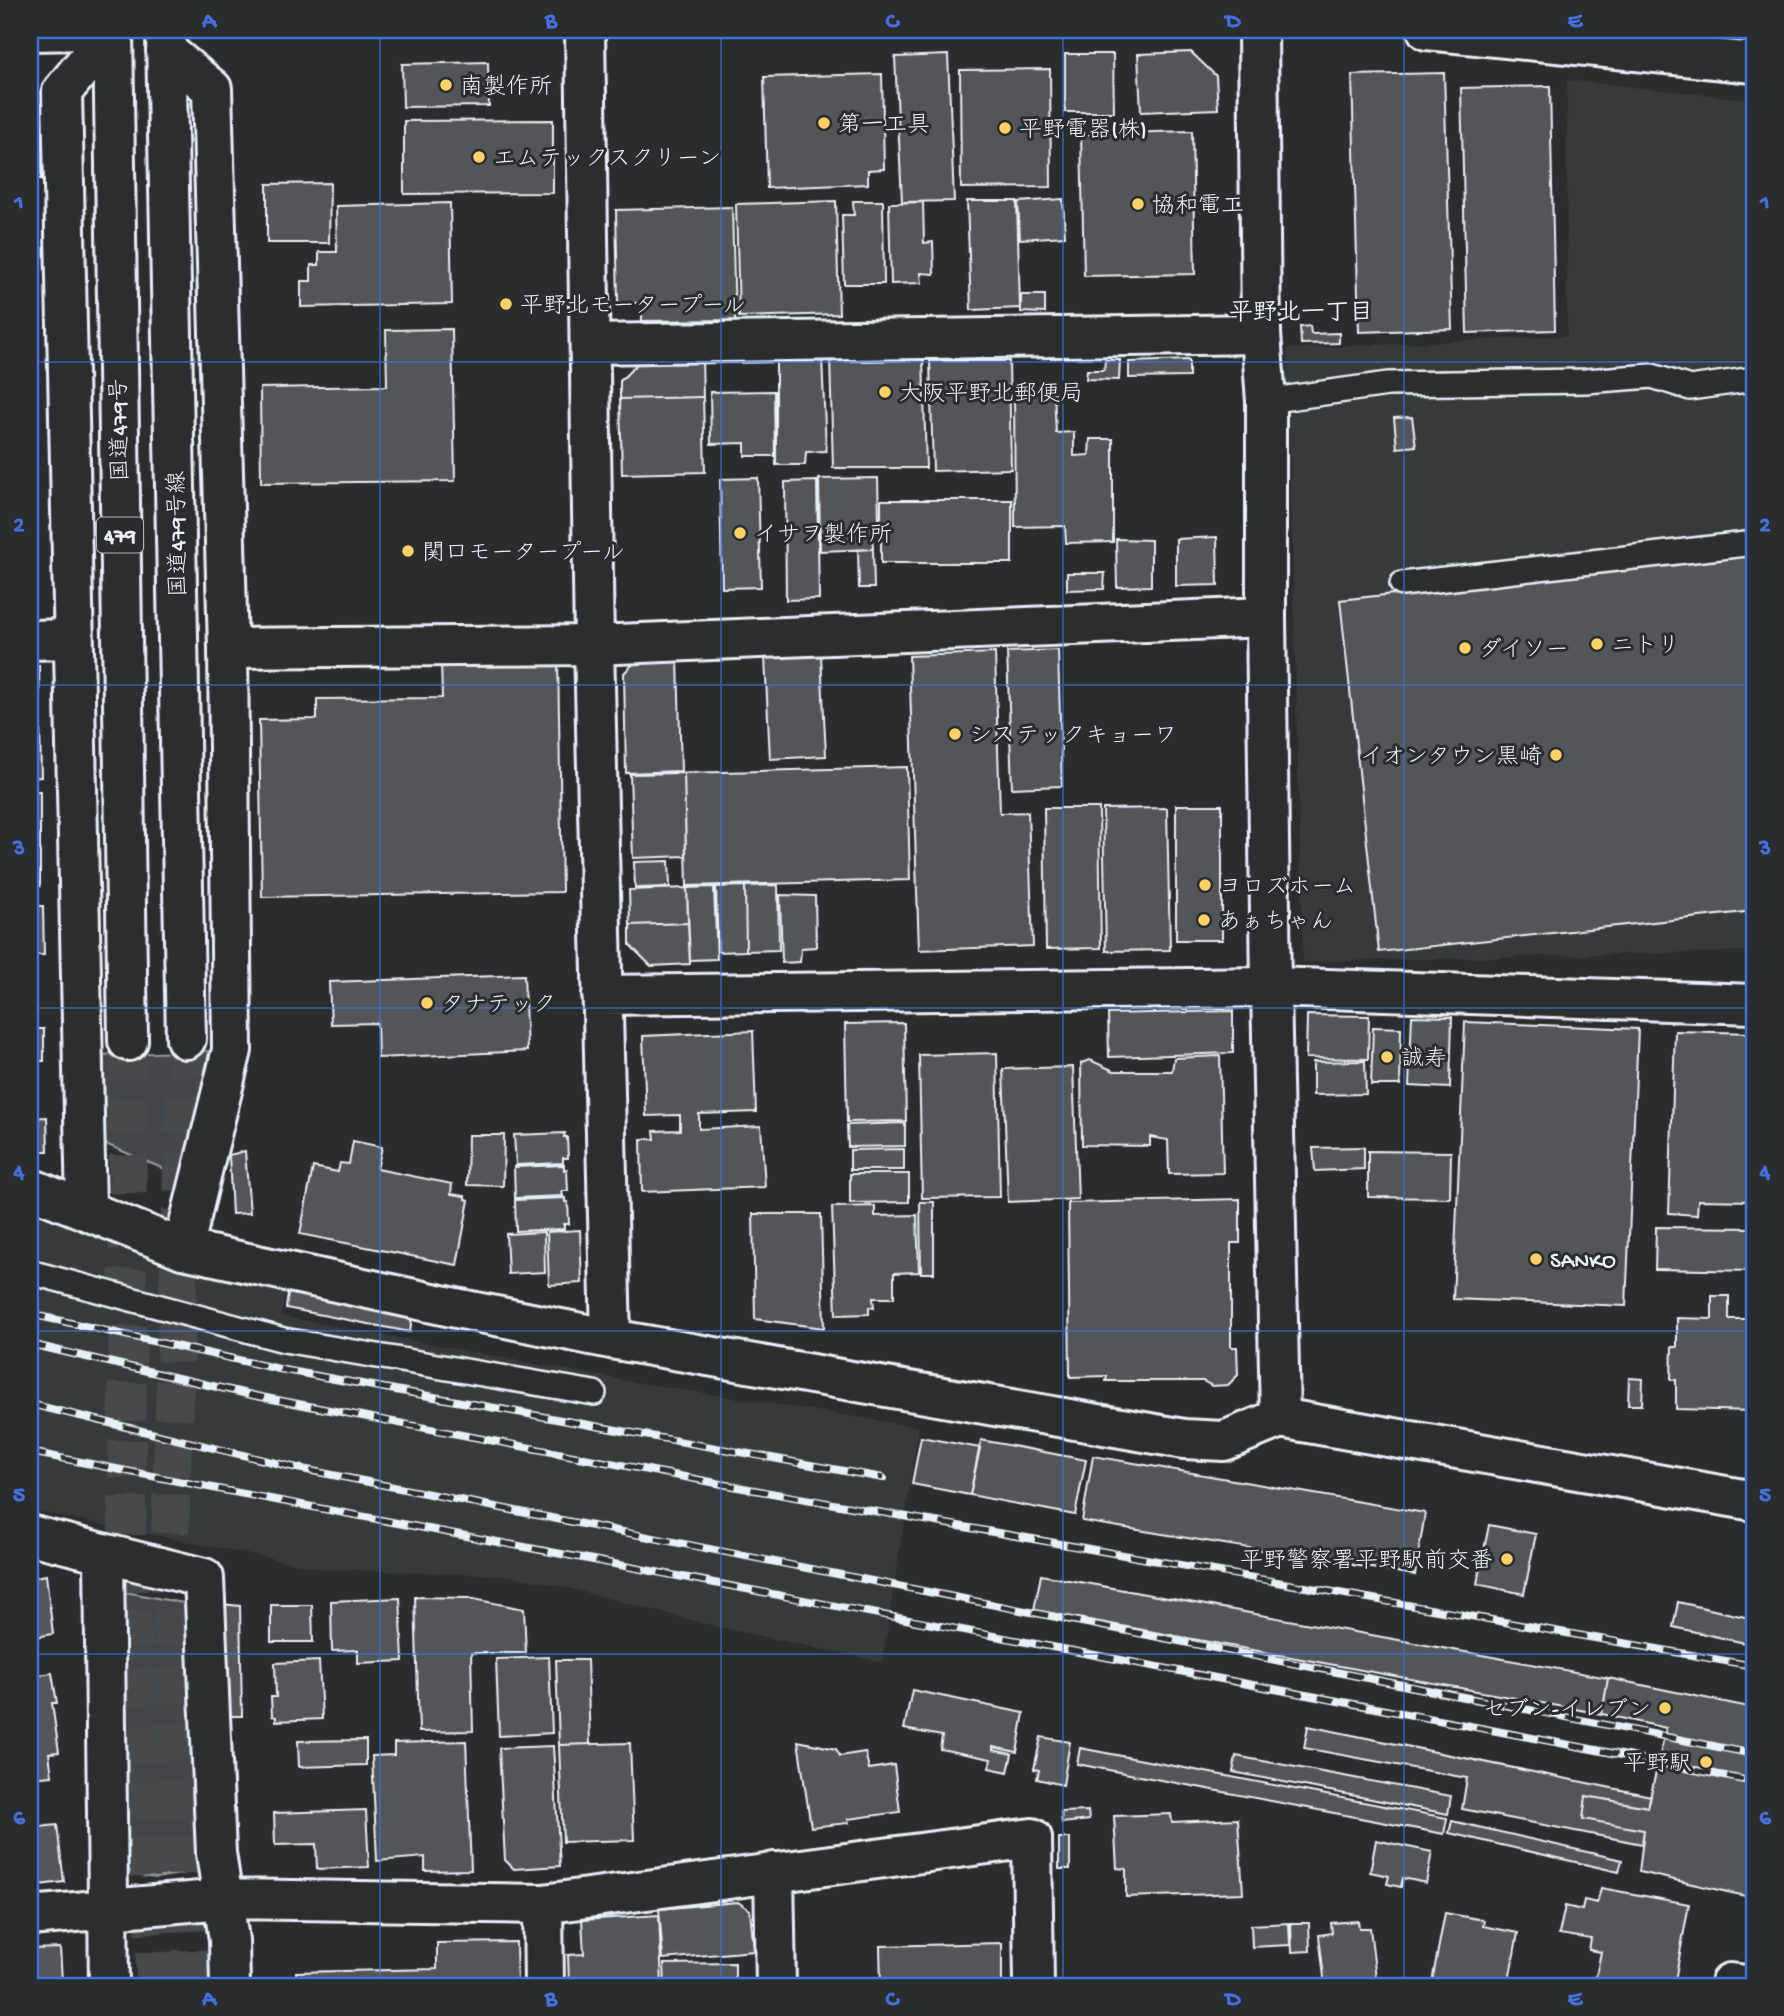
<svg xmlns="http://www.w3.org/2000/svg" width="1784" height="2016" viewBox="0 0 1784 2016" font-family="'Gochi Hand','Klee One',sans-serif">
  <rect width="100%" height="100%" fill="#2a2d2e"/>
  <filter id="ink" filterUnits="userSpaceOnUse"><feTurbulence type="fractalNoise" baseFrequency=".0143" numOctaves="2"/><feDisplacementMap in="SourceGraphic" scale="14" xChannelSelector="R" yChannelSelector="G"/><feConvolveMatrix kernelMatrix="1 2 1 2 8 2 1 2 1" color-interpolation-filters="sRGB"/></filter>
  <g filter="url(#ink)">
    <path fill="#363a3b" d="M1567,80L1754,100V951L1303,962L1287,349L1567,336Z
      M30,1210L95,1235L285,1293L281,1316L627,1381L919,1427L882,1662L718,1627L549,1583L502,1575L324,1569L30,1510Z"/>
    <path fill="#424648" stroke="#959ca0" stroke-width="2" d="M209,1051L183,1177L101,1142L99,1055Z
      M120,1591L183,1603L191,1620V1735L203,1855L192,1872L156,1878L133,1875L124,1864Z"/>
    <path fill="#535759" stroke="#e8f1f8" stroke-width="2" d="M1191,52L1216,76L1218,109L1141,112L1138,54Z
      M1065,54H1113L1114,112H1065Z
      M948,55L954,201L902,202L895,57Z
      M488,62L489,106L403,107L402,64Z
      M1050,69L1051,187L961,188L960,70Z
      M1444,73L1452,329L1359,332L1352,75Z
      M882,74L884,169L868,170V184L767,188L764,77Z
      M1550,86L1555,330L1467,333L1461,88Z
      M30,94L40,104L41,179H30Z
      M553,120V193L404,194V121Z
      M1192,131L1195,274L1084,276L1081,134Z
      M330,183L329,243H267V184Z
      M1063,199L1065,236L1020,239L1018,202Z
      M836,201L839,314L739,317L736,204Z
      M853,201H883L884,284H844L842,215H854Z
      M967,201H1017L1020,308L971,310Z
      M923,202L924,243L933,242L934,274L921,273L922,283L891,284L889,203Z
      M450,203L452,304L301,307V281H311V265H319V252H337L336,206Z
      M732,207L735,320L642,321V303H618L616,210Z
      M1021,295H1045V313L1021,312Z
      M1310,326L1311,334L1339,333V343L1301,344L1300,327Z
      M452,329L455,481L261,483L260,388L387,386L386,330Z
      M30,345H35L36,464H30Z
      M923,356L926,468H833L830,358Z
      M822,357L826,451L806,452L805,465H776V358Z
      M702,359L703,397L620,399V381L640,361Z
      M1105,360H1120L1119,380L1086,379L1087,370H1104Z
      M1189,360V377L1129,378V362Z
      M930,361H1009L1011,469L933,471Z
      M774,391L775,456H745V443L711,444L710,392Z
      M1054,392L1056,433L1074,432V456L1089,455L1090,439H1113V542L1066,543L1065,526L1015,527L1014,394Z
      M703,397L705,472L622,474L620,399Z
      M1412,417L1416,446L1397,448L1394,418Z
      M30,467H33L36,522H30Z
      M758,478L761,587L722,588L720,479Z
      M878,478L879,521H872L873,549L820,551L819,479Z
      M817,481L819,599L786,600L785,482Z
      M881,500H1012V563H881Z
      M1217,537L1218,585L1176,586V539Z
      M1116,539L1151,540V586L1117,587Z
      M873,549L874,588H859L858,550Z
      M1754,554V911L1379,952L1340,600Z
      M1067,573H1105L1104,589L1067,590Z
      M1058,650L1062,786L1012,788L1007,652Z
      M995,653L1000,813L1028,812L1033,946L919,950L909,656Z
      M821,655L826,756L770,759L765,657Z
      M558,658L562,892L262,897L259,720L317,719V699L442,698L441,660Z
      M639,658H678L681,771L626,773L624,673Z
      M39,665L41,777L30,778V666Z
      M907,767L910,880L687,886L684,773Z
      M684,773L686,856L633,858L630,774Z
      M30,791H40V886H30Z
      M1176,805H1222V940H1176Z
      M1044,808H1099L1101,948L1046,949Z
      M1167,808L1170,950L1106,951L1103,809Z
      M669,861L670,887L635,888L634,862Z
      M778,885L779,950L746,951L745,886Z
      M745,886L746,951L718,952L716,887Z
      M714,887L717,959L690,960L687,888Z
      M687,888L688,923L630,925L629,890Z
      M780,895L815,896L816,947L801,948L800,962L782,963Z
      M30,906H43L44,955H30Z
      M688,923L690,964L651,966L630,945V925Z
      M524,975L527,1051L378,1058L377,1023L331,1024L329,982Z
      M1233,1011V1053L1109,1057L1108,1014Z
      M1307,1015L1369,1016L1368,1059L1306,1058Z
      M1412,1016L1452,1017L1450,1088L1409,1086Z
      M1465,1022L1638,1029L1626,1306L1453,1299Z
      M904,1023L906,1121L847,1122L845,1024Z
      M1373,1027L1401,1028L1400,1085H1371Z
      M30,1029H44V1061H30Z
      M753,1031L756,1112L699,1114V1129L761,1126L765,1187L642,1192L641,1139H655L654,1131L680,1130V1115L646,1116L643,1036Z
      M1675,1031L1754,1033V1201L1698,1200L1697,1215L1669,1213Z
      M997,1053L1000,1197L922,1198L919,1055Z
      M1220,1056L1223,1173L1169,1174L1168,1140L1150,1137V1146L1082,1145L1081,1063L1090,1060L1114,1071H1172L1174,1058Z
      M1365,1061L1366,1094L1313,1095V1062Z
      M1073,1067L1078,1199L1008,1202L1003,1069Z
      M47,1117L48,1151H30V1118Z
      M905,1123V1146L848,1147L847,1125Z
      M565,1133L564,1137H567L568,1158H563V1163L516,1165L514,1135Z
      M468,1135H504L503,1186L467,1185Z
      M353,1141L382,1147L377,1169L452,1184L451,1194L465,1196V1199L469,1200L457,1265L300,1234L313,1167L338,1172L340,1163L349,1164Z
      M1364,1147V1169L1315,1171L1313,1148Z
      M904,1149V1170H850V1150Z
      M245,1151L250,1213L232,1214L229,1155Z
      M1368,1151L1451,1152L1450,1198L1368,1197Z
      M564,1165V1170L567,1169L568,1191H562L563,1196L515,1198L514,1167Z
      M850,1174H909V1202L850,1203Z
      M565,1198V1202H568L569,1224H564V1229L516,1231L515,1200Z
      M1240,1199V1243H1231V1347H1237L1238,1375L1228,1385L1212,1386L1203,1381H1106L1107,1376L1070,1377L1068,1203Z
      M920,1202H934V1273H921Z
      M875,1206V1216L917,1215L919,1272L894,1273V1298H873L874,1308L869,1307V1314L836,1315L832,1207Z
      M753,1214H821L824,1328L755,1319Z
      M1656,1227L1754,1228V1271L1655,1269Z
      M580,1230L582,1283L549,1285L547,1232Z
      M544,1232L545,1272L508,1274L506,1234Z
      M288,1293L412,1317L410,1332L286,1308Z
      M1712,1296H1729V1319H1749V1307H1754V1411L1676,1409V1380H1671L1672,1347H1677V1318L1712,1319Z
      M1629,1378L1643,1379L1642,1405H1628Z
      M921,1437L980,1448L970,1495L912,1484Z
      M981,1440L1086,1460L1075,1515L970,1495Z
      M1093,1456L1425,1513L1415,1575L1082,1521Z
      M1489,1525L1536,1534L1524,1594L1477,1584Z
      M46,1575L53,1634L30,1638V1578Z
      M1041,1575L1608,1678L1602,1714L1034,1610Z
      M415,1597L468,1598L524,1609L526,1653H471L473,1731L419,1732Z
      M400,1598L403,1661L358,1663V1650L332,1651L331,1601Z
      M1678,1602L1754,1619V1645L1673,1627Z
      M221,1604L240,1606L242,1716H223Z
      M271,1605H312L313,1642H271Z
      M549,1657L552,1733L499,1736L496,1659Z
      M556,1660H587L590,1744L559,1745Z
      M319,1661L322,1719L276,1721V1717L272,1716L271,1697H276L275,1663Z
      M52,1673L57,1703H52L59,1752L49,1753L52,1776L30,1778V1676Z
      M1608,1678L1754,1708V1898L1639,1872L1644,1830L1583,1819L1586,1796L1648,1807L1666,1728L1602,1714Z
      M912,1690L1024,1713L1017,1752L993,1747V1750L1012,1754L1008,1772L989,1768L991,1759L940,1749L942,1736L904,1729Z
      M1308,1726L1651,1796L1648,1807L1586,1796L1583,1819L1644,1830L1642,1844L1462,1809L1467,1778L1304,1748Z
      M1041,1737L1070,1742L1063,1785L1037,1779L1039,1770L1034,1769Z
      M366,1740V1765L299,1767L298,1741Z
      M466,1741L471,1870L425,1871V1857L377,1861L372,1756L394,1755V1743Z
      M798,1741L836,1749L840,1756L865,1752L869,1769L894,1765L900,1812L848,1819L849,1823L811,1827Z
      M630,1743L634,1840L563,1842L559,1745Z
      M553,1746L560,1866L514,1869L505,1860L499,1748Z
      M1080,1748L1447,1818L1444,1834L1077,1764Z
      M1236,1756L1451,1796L1448,1814L1233,1772Z
      M366,1810L369,1867L317,1869L316,1844L275,1845L274,1813Z
      M1088,1811L1089,1820L1062,1823L1061,1812Z
      M1171,1814L1172,1822L1238,1819L1243,1893L1126,1897V1869L1117,1868L1114,1816Z
      M1452,1821L1622,1860L1619,1872L1449,1833Z
      M57,1825L64,1882L30,1886V1828Z
      M1059,1838H1070V1869H1059Z
      M1376,1840L1432,1852L1426,1883L1403,1878L1401,1887L1387,1884L1389,1876L1370,1872Z
      M1601,1888L1689,1904L1674,1986H1594L1601,1952L1589,1950L1591,1939L1559,1934L1565,1906L1582,1910L1584,1900L1597,1903Z
      M738,1902L750,1910L754,1951L663,1959L659,1909Z
      M1445,1913L1484,1920L1483,1926L1518,1933L1508,1986H1455L1432,1982Z
      M659,1915L662,1985L569,1986L568,1955L584,1954L582,1920Z
      M1358,1921L1359,1928H1370L1377,1986H1325L1319,1935L1332,1933L1331,1923Z
      M1289,1923L1290,1945L1252,1947L1251,1925Z
      M1291,1923H1309L1310,1951L1292,1952Z
      M516,1942L517,1986H297L296,1972L437,1969V1943Z
      M1002,1943V1986H881L880,1946Z
      M60,1948L62,1981L30,1982V1949Z
      M735,1963V1986H665L664,1964Z
      M65,1982V1986H30V1984Z"/>
    <g fill="none" stroke-linecap="round" stroke-linejoin="round">
      <path stroke="#464a4c" stroke-width="38" stroke-dasharray="38 19" stroke-linecap="butt" d="M186,1039L169,1568L190,1942L191,1986
        M128,1041L127,1553L155,1942V1986"/>
      <g stroke="#e8f1f8" stroke-width="28">
        <path id="lane" d="M1266,401L1388,384L1585,381L1652,376L1690,388L1754,379
          M1402,584L1754,543
          M30,1272L284,1340L594,1393"/>
      </g>
      <g stroke="#e8f1f8" stroke-width="44">
        <path id="street" d="M585,30L594,645L611,1339
          M590,344L1261,334
          M30,640L72,639
          M228,648L594,645L1266,617
          M602,995L1271,987L1754,1004
          M30,1188L183,1249L456,1308L611,1339L1184,1439L1224,1441L1280,1418
          M30,1535L204,1578L216,1853L229,1940L230,1986
          M104,1555L109,1986
          M774,1872L776,1986
          M543,1904L544,1986
          M30,1916L223,1899L543,1904L1032,1838L1034,1986
          M1730,1986V1983L1754,1986"/>
      </g>
      <g stroke="#e8f1f8" stroke-width="44">
        <path id="secondary" d="M1258,30L1261,334L1266,401V617L1271,987L1280,1418L1754,1501
          M1427,30L1754,63
          M30,31L87,30"/>
      </g>
      <g stroke="#e8f1f8" stroke-width="44">
        <path id="highway" d="M113,30L128,1041
          M166,35L186,1039
          M166,51L212,89L228,648L232,1050L183,1249
          M86,1209L62,92L112,30"/>
      </g>
      <use href="#lane" stroke="#2a2d2e" stroke-width="23"/>
      <use href="#street" stroke="#2a2d2e" stroke-width="38"/>
      <use href="#secondary" stroke="#2a2d2e" stroke-width="38"/>
      <use href="#highway" stroke="#2a2d2e" stroke-width="38"/>
      <g stroke="#e8f1f8" stroke-width="8">
        <path id="rail" d="M30,1314L279,1369L883,1478
          M30,1344L256,1396L743,1488L1754,1666
          M30,1404L297,1468L1754,1754
          M30,1452L223,1490L1607,1752L1754,1782"/>
      </g>
      <use href="#rail" stroke="#2a2d2e" stroke-width="5" stroke-dasharray="16" stroke-linecap="butt"/>
    </g>
  </g>
  <path fill="none" stroke="#466fde" stroke-width="2" stroke-opacity="0.55" d="M380,30V1986M721,30V1986M1063,30V1986M1404,30V1986M30,362H1754M30,685H1754M30,1008H1754M30,1331H1754M30,1654H1754"/>
  <g fill="#ffd166" stroke="#2a2d2e" stroke-width="2.5">
    <circle cx="446" cy="85" r="7"/>
    <circle cx="824" cy="123" r="7"/>
    <circle cx="1005" cy="128" r="7"/>
    <circle cx="479" cy="157" r="7"/>
    <circle cx="1138" cy="204" r="7"/>
    <circle cx="506" cy="304" r="7"/>
    <circle cx="885" cy="392" r="7"/>
    <circle cx="740" cy="533" r="7"/>
    <circle cx="408" cy="551" r="7"/>
    <circle cx="1597" cy="644" r="7"/>
    <circle cx="1465" cy="648" r="7"/>
    <circle cx="955" cy="734" r="7"/>
    <circle cx="1556" cy="755" r="7"/>
    <circle cx="1205" cy="885" r="7"/>
    <circle cx="1204" cy="920" r="7"/>
    <circle cx="427" cy="1003" r="7"/>
    <circle cx="1387" cy="1057" r="7"/>
    <circle cx="1536" cy="1259" r="7"/>
    <circle cx="1507" cy="1559" r="7"/>
    <circle cx="1665" cy="1708" r="7"/>
    <circle cx="1706" cy="1762" r="7"/>
  </g>
  <g text-anchor="middle" stroke-width="6" stroke-linejoin="round" paint-order="stroke">
    <rect fill="#2a2d2e" stroke="#afb6bb" stroke-width="2" x="97" y="517.5" width="46" height="35" rx="5"/>
    <g font-size="21" font-weight="bold" fill="#e8f1f8">
      <text x="120" y="542">479</text>
    </g>
    <g font-size="23" fill="#e8f1f8" stroke="#2a2d2e" text-anchor="start">
      <text x="460" y="93">南製作所</text>
      <text x="838" y="131">第一工具</text>
      <text x="1019" y="136">平野電器(株)</text>
      <text x="493" y="165">エムテックスクリーン</text>
      <text x="1152" y="212">協和電工</text>
      <text x="520" y="312">平野北モータープール</text>
      <text x="899" y="400">大阪平野北郵便局</text>
      <text x="754" y="541">イサヲ製作所</text>
      <text x="422" y="559">関口モータープール</text>
      <text x="1611" y="652">ニトリ</text>
      <text x="1479" y="656">ダイソー</text>
      <text x="969" y="742">システックキョーワ</text>
      <text x="1542" y="763" text-anchor="end">イオンタウン黒崎</text>
      <text x="1219" y="893">ヨロズホーム</text>
      <text x="1218" y="928">あぁちゃん</text>
      <text x="441" y="1011">タナテック</text>
      <text x="1401" y="1065">誠寿</text>
      <text x="1550" y="1267">SANKO</text>
      <text x="1493" y="1567" text-anchor="end">平野警察署平野駅前交番</text>
      <text x="1651" y="1716" text-anchor="end">セブン-イレブン</text>
      <text x="1692" y="1770" text-anchor="end">平野駅</text>
    </g>
    <g font-size="23" fill="#e8f1f8" stroke="#2a2d2e">
      <text transform="translate(118 430) rotate(-91)" y="8">国道479号</text>
      <text transform="translate(176 534) rotate(-91)" y="8">国道479号線</text>
    </g>
    <g font-size="24" font-weight="bold" fill="#e8f1f8" stroke="#2a2d2e">
      <text x="1301" y="319">平野北一丁目</text>
    </g>
  </g>
  <rect width="1784" height="2016" fill="none" stroke="#2a2d2e" stroke-width="77"/>
  <rect x="38" y="38" width="1708" height="1940" fill="none" stroke="#466fde" stroke-width="2.5"/>
  <g font-size="23" text-anchor="middle" font-weight="bold" fill="#466fde">
    <text x="209" y="27">A</text>
    <text x="551" y="27">B</text>
    <text x="892" y="27">C</text>
    <text x="1233" y="27">D</text>
    <text x="1575" y="27">E</text>
    <text x="19" y="208">1</text>
    <text x="1765" y="208">1</text>
    <text x="19" y="531">2</text>
    <text x="1765" y="531">2</text>
    <text x="19" y="854">3</text>
    <text x="1765" y="854">3</text>
    <text x="19" y="1178">4</text>
    <text x="1765" y="1178">4</text>
    <text x="19" y="1501">5</text>
    <text x="1765" y="1501">5</text>
    <text x="19" y="1824">6</text>
    <text x="1765" y="1824">6</text>
    <text x="209" y="2005">A</text>
    <text x="551" y="2005">B</text>
    <text x="892" y="2005">C</text>
    <text x="1233" y="2005">D</text>
    <text x="1575" y="2005">E</text>
  </g>
</svg>
